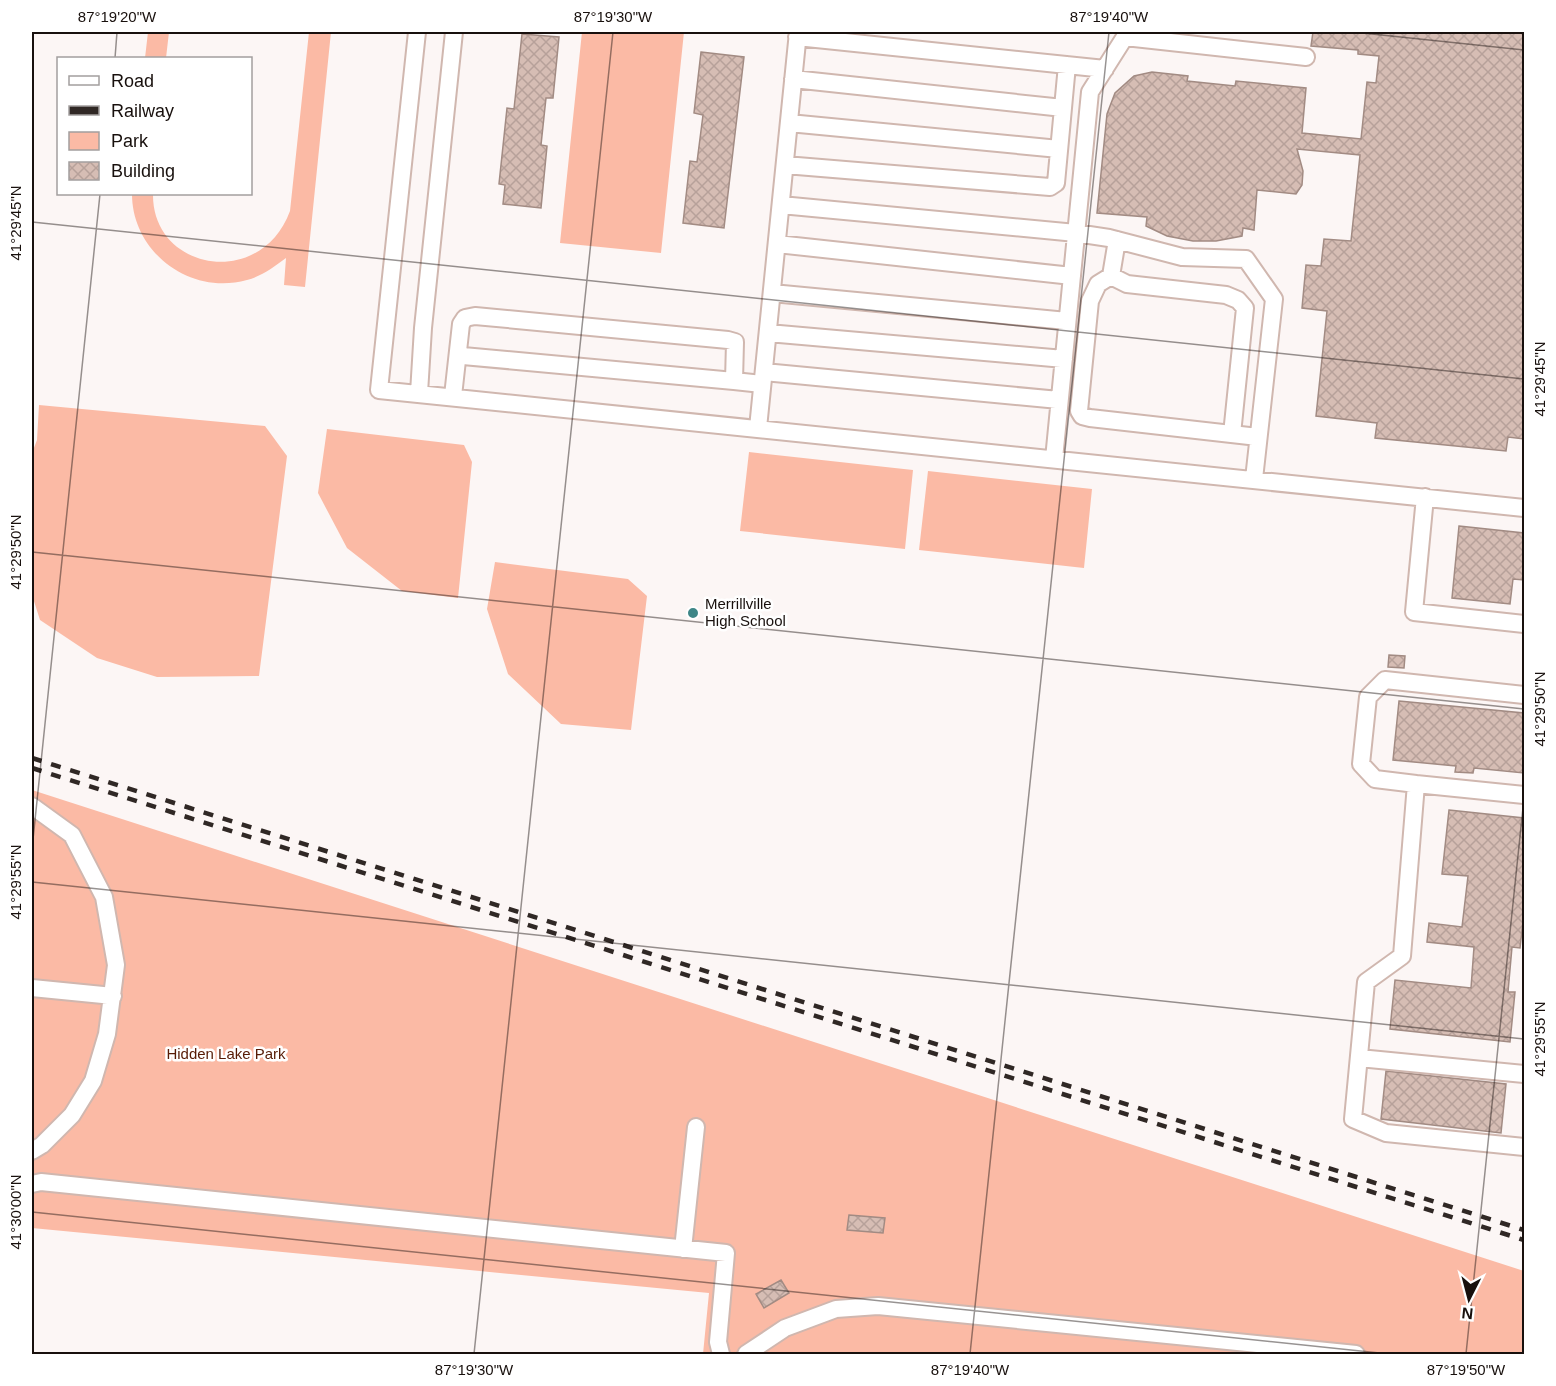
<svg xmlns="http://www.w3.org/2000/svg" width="1556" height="1386" viewBox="0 0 1556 1386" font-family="Helvetica,sans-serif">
  <defs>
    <pattern id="building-cross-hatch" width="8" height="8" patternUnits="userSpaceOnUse" patternTransform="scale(1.5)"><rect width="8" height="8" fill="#d6bdb4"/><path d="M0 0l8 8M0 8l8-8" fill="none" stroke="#b7a19a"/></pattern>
  </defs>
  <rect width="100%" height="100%" fill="#fcf6f5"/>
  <path fill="#fbbaa5" d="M148,32H169L166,58H145Z
    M309,32H331L305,287L284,285L286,258C274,267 262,276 247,280C190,296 132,252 132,194H153C152,271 261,290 290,211Z
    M582,32H684L661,253L560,243Z
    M39,405L265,426L287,456L259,676L157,677L97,658L40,620L32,595V453L37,440Z
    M327,429L464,445L472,462L458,598L402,591L347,548L318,493Z
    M749,452L913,470L905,549L740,531Z
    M928,471L1092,489L1084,568L919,550Z
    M495,562L628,579L647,596L631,730L561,724L508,674L487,609Z
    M32,790L1524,1271V1354H703L709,1293L32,1228Z"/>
  <path fill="url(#building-cross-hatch)" stroke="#a28b83" stroke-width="1.5" d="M1313,32H1524V439L1508,437L1506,451L1375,438L1377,423L1316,416L1327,311L1302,308L1306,265L1321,266L1324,239L1351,241L1360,155L1297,149L1303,171L1302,185L1296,194L1257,190L1254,230L1243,228L1242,236L1216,241H1193L1167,236L1146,226L1147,217L1097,213L1107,114L1115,93L1134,76L1152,72L1188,76L1187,81L1235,86L1236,81L1306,88L1302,133L1361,139L1367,82L1376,83L1379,56L1358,54V50L1311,46Z
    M522,34L559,37L553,98H546L541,145L547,146L541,208L503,204L505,185L499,184L507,108L514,109Z
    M701,52L744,57L724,228L683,223L690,161L697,162L703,115L694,113Z
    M1459,526L1524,533V580L1513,579L1510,604L1452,598Z
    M1389,655L1405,656L1404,668L1388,667Z
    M1399,701L1524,713V773L1474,768L1473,773L1455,772L1456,766L1393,760Z
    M1449,810L1524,818V913L1520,948L1512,947L1508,992H1515L1510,1042L1390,1029L1395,980L1471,988L1474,947L1427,942L1429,923L1462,927L1468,876L1442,874Z
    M1386,1071L1506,1084L1501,1133L1381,1119Z
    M849,1215L885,1218L883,1233L847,1230Z
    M781,1280L789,1293L764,1308L756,1294Z"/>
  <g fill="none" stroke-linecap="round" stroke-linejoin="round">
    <g stroke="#d0b7af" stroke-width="20">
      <path id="minor" d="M417,32L379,390L1524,508
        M797,37L1105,69
        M1125,37L1306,57
        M793,79L1063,108
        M789,123L1059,149
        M785,165L1050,187L1056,183L1067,65
        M781,205L1076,233L1109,238L1182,257L1246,259L1274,299L1254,479
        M1117,240L1111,276L1098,284L1090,301L1079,411L1082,416L1090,418L1258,437
        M777,244L1072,276
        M1111,276L1127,284L1226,295L1238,300L1245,308L1232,434
        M772,293L1067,321
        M768,333L1064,359
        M764,372L1059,400
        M734,381L735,342L728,340L475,316L465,318L461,324L458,351L463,356L734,381L762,384
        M419,393L423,328L454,32
        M453,396L458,351
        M758,428L798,32
        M1054,459L1090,92L1128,32
        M1425,497L1414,612L1524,624
        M1416,784L1375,779L1361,764L1368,697L1385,680L1524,695
        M1524,795L1416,784L1402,956L1366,982L1353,1119L1386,1133L1524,1147
        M32,806L72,835L104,897L116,965L107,1034L93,1081L72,1115L42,1145L32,1151
        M32,988L113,996
        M1359,1058L1524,1074
        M32,1184L41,1182L726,1253L718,1342L721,1354
        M683,1249L696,1127
        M746,1354L785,1328L836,1309L878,1306L1356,1354"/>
    </g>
    <use href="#minor" stroke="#fff" stroke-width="16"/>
    <path stroke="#302825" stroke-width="4.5" stroke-dasharray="10 10" stroke-linecap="butt" d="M32,758L1524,1230
      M32,768L1524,1240"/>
  </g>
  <path fill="none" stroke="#18100d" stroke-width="1.5" stroke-opacity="0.45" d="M1353,32L1524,50M115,58L117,32M32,222L1524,379M32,552L1524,709M32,849L100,194M32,882L1524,1039M32,1212L1389,1354M474,1354L613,32M970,1354L1109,32M1466,1354L1524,798"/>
  <circle fill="#3e8687" stroke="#fff" stroke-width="2" cx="693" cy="613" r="6"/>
  <g text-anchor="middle" stroke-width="5" stroke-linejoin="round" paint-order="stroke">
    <g font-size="15" fill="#18100d" stroke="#fff" text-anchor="start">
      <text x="705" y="609">Merrillville<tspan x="705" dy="17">High School</tspan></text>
    </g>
    <g font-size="15" fill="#571b05" stroke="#fff">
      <text x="226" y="1059">Hidden Lake Park</text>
    </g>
  </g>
  <rect width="1556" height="1386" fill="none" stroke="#ffffff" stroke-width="66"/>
  <rect x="57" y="57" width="195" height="138" fill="#ffffff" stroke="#a39f9e" stroke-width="1.5"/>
  <rect x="69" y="76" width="30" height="9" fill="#ffffff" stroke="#a39f9e" stroke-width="1.5"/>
  <text x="111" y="87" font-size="18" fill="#18100d">Road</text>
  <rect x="69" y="106" width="30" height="9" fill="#302825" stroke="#a39f9e" stroke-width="1.5"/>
  <text x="111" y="117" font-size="18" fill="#18100d">Railway</text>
  <rect x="69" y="132" width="30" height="18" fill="#fbbaa5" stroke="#a39f9e" stroke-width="1.5"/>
  <text x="111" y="147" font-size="18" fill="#18100d">Park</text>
  <rect x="69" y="162" width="30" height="18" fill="url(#building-cross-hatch)" stroke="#a39f9e" stroke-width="1.5"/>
  <text x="111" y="177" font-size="18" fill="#18100d">Building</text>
  <g transform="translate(1469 1299) rotate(186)" stroke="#ffffff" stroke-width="4.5" paint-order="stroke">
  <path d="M0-4.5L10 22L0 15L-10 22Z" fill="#18100d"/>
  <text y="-9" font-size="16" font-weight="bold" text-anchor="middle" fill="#18100d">N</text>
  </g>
  <rect x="33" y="33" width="1490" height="1320" fill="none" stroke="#18100d" stroke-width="2"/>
  <g font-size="15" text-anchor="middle" fill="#18100d">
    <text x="117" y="22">87°19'20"W</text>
    <text x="613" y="22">87°19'30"W</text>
    <text x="1109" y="22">87°19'40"W</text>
    <text transform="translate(16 223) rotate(-90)" y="5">41°29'45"N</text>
    <text transform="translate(1540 379) rotate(-90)" y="5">41°29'45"N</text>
    <text transform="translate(16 552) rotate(-90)" y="5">41°29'50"N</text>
    <text transform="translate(1540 709) rotate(-90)" y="5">41°29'50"N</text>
    <text transform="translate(16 882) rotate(-90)" y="5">41°29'55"N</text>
    <text transform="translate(1540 1039) rotate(-90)" y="5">41°29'55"N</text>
    <text transform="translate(16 1212) rotate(-90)" y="5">41°30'00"N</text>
    <text x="474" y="1375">87°19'30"W</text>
    <text x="970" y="1375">87°19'40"W</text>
    <text x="1466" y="1375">87°19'50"W</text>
  </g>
</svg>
